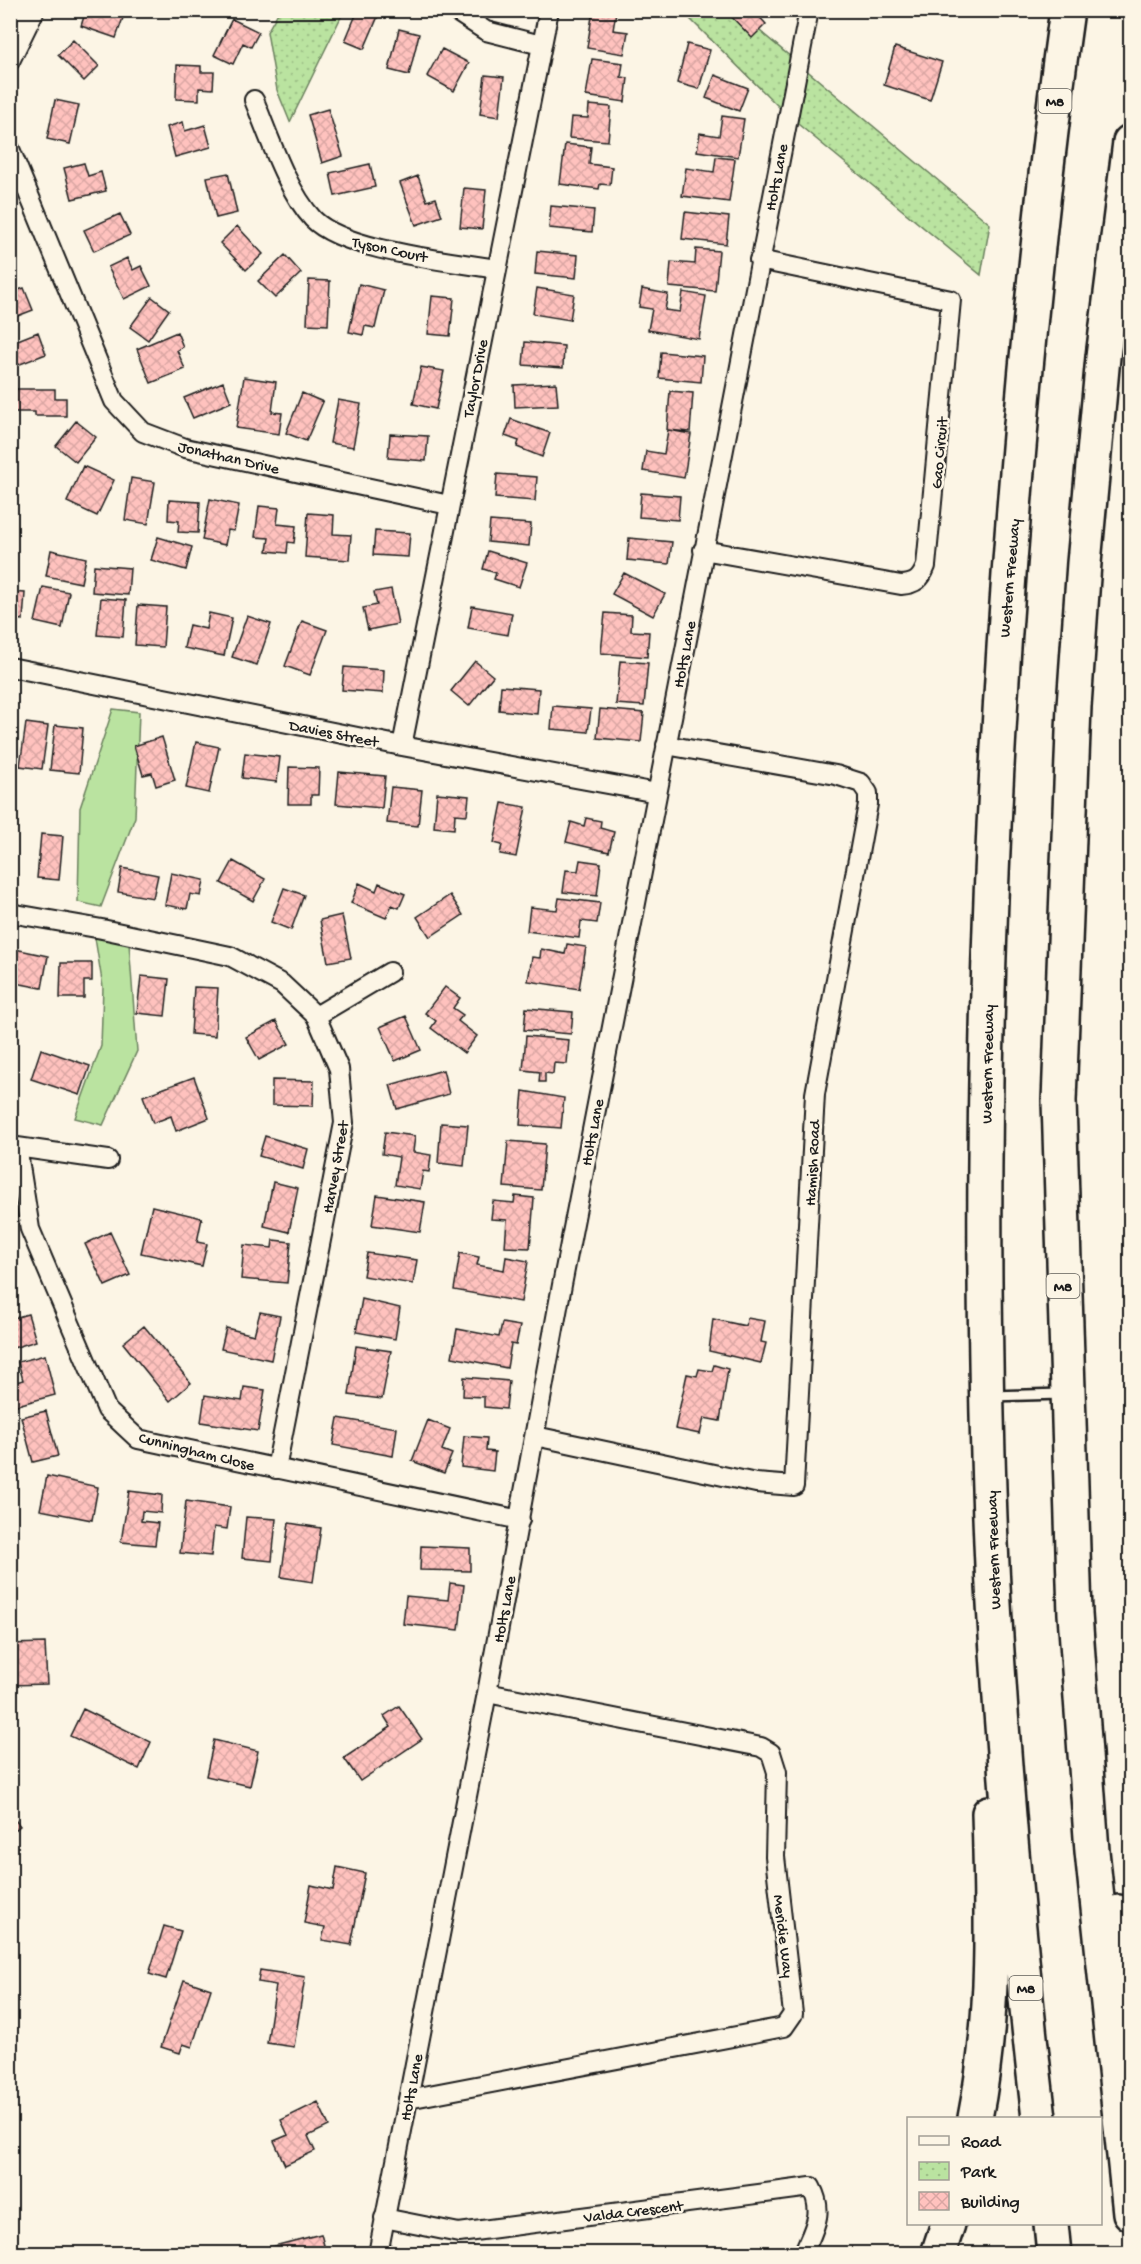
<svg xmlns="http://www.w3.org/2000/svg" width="1141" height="2264" viewBox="0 0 1141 2264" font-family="'Gochi Hand',sans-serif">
  <defs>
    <pattern id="park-dots" width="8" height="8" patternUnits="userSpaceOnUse" patternTransform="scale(1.5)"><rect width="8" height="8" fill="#bae3a0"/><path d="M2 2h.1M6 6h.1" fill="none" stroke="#9fc289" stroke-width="1.8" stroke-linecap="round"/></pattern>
    <pattern id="building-cross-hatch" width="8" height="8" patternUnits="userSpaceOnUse" patternTransform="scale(1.5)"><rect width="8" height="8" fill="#ffc2be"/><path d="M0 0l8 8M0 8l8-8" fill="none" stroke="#daa6a3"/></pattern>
  </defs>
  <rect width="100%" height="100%" fill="#fcf5e5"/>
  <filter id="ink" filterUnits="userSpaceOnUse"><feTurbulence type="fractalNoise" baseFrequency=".0167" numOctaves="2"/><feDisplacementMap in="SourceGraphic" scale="12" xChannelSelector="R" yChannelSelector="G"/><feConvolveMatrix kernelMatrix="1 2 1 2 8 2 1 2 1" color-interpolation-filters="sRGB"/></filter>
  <g filter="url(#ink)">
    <path fill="#bae3a0" stroke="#6b805e" stroke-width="1.5" d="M113,709L139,712L135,817L101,907L78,902L80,808Z
      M95,938L129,943L137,1051L103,1125L75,1118L101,1046L103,987Z"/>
    <path fill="url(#park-dots)" stroke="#6b805e" stroke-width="1.5" d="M279,11H348L341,17L290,122L277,90L267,32Z
      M682,11H736L990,224L981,275L787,115Z"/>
    <path fill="url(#building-cross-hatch)" stroke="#1c1c1c" stroke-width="1.5" d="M86,10H110L124,15L116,38L81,26Z
      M358,10H372L379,14L364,49L345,41Z
      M593,10L616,12L613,30L628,32L624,54L587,48Z
      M725,10H753L766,24L752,38Z
      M232,19L259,32L251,47L243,43L233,64L214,55Z
      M399,29L419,34L409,75L389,70Z
      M73,40L99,66L84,81L58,55Z
      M687,44L710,50L699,89L677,83Z
      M895,47L942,62L930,100L884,85Z
      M442,49L469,63L454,91L427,76Z
      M592,59L623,63L621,77L628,78L625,102L586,96Z
      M177,65L201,66V72H214L213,89L199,88V100L176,99Z
      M485,75L504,77L499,117L480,114Z
      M715,75L748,88L739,111L706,98Z
      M55,100L79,105L70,144L47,139Z
      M589,105L611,107L608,141L569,138L571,117L588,118Z
      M328,109L343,156L322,163L308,115Z
      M722,116L744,119L738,157L697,151L700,133L719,136Z
      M183,122L185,131L205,125L211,147L175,157L167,127Z
      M565,144L591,147L589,164L612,167L610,185L600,184L599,189L560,184Z
      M716,157L735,159L729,202L682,196L686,168L714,172Z
      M84,163L88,176L101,172L106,191L72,199L64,168Z
      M370,164L375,187L335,196L330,173Z
      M228,173L237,213L216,218L207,177Z
      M418,176L427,201L436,198L442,216L416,225L400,183Z
      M464,188L486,190L482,229L460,227Z
      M551,206L594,210L592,232L549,228Z
      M685,212L729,217L726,244L682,239Z
      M120,214L130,235L94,251L84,230Z
      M237,226L263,254L246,270L220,243Z
      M696,249L719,251L715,291L669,287L671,262L695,264Z
      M537,251L578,255L576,278L535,274Z
      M285,255L301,273L275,298L258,281Z
      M127,258L133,270L141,266L151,286L124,299L108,267Z
      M309,280L330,281L328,325L307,324Z
      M359,284L384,290L375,328L365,326L363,335L349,332Z
      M24,288L33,310L10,319V293Z
      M537,288L574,294L570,320L533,314Z
      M642,289L668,294L665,310L680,312L683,292L706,296L699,339L648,330L652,309L639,307Z
      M432,296L454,298L450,336L428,334Z
      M152,297L169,310L148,340L130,327Z
      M38,332L46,354L10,368V343Z
      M177,332L183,347L177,350L185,369L151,383L137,349Z
      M525,342L564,346L563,368L523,365Z
      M661,352L703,356L701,382L659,378Z
      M421,367L444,371L436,409L413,404Z
      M244,377L276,382L272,412L282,413L279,434L236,428Z
      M223,382L231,402L193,418L184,398Z
      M556,383L558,405L515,407L514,385Z
      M10,389H55V398H66V416H35V412H10Z
      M670,391L693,393L690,432L667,430Z
      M302,393L323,402L306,441L286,433Z
      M338,400L361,404L353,447L330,443Z
      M511,419L550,433L542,457L517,447L519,441L505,436Z
      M76,421L96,437L76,462L56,446Z
      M668,430L691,434L684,478L643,471L646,451L664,454Z
      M390,434L428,436L426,461L388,458Z
      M83,466L114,480L97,516L67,502Z
      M497,474L537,477L535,501L495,498Z
      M131,478L155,482L148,524L125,520Z
      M641,493L680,496L678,520L639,517Z
      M210,499L239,505L234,531L228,530L225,545L202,540Z
      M169,500L200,502L198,533L178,532L179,521L168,520Z
      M259,506L279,508L277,524L296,526L294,543L288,542L287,553L267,551L269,538L255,537Z
      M308,513L334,515L333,534L351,535L349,560L305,557Z
      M490,521L531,524L529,546L488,542Z
      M375,531L410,533L408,557L373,555Z
      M158,537L192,547L186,570L151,560Z
      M629,538L672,542L669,564L627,560Z
      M51,550L86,558L81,583L46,576Z
      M488,551L527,563L519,587L494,579L496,573L483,569Z
      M94,565L130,568L128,595L92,592Z
      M624,573L665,594L653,616L612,594Z
      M43,587L69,592L62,628L35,622Z
      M391,589L398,624L368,630L363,608L377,605L374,592Z
      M10,592L25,593L23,620L10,619Z
      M101,598L126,600L123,637L97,635Z
      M138,605L166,607L163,647L135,645Z
      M472,606L512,613L508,635L468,628Z
      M209,613L232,618L224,656L184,648L189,625L206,629Z
      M605,613L632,615L631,631L649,632L647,657L601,653Z
      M247,616L271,624L257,665L232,657Z
      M302,621L327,630L310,675L285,666Z
      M475,661L493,676L469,706L451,691Z
      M620,661L648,663L644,706L616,704Z
      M344,667L384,670L383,693L342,690Z
      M501,686L539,689L537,714L499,710Z
      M553,706L591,709L588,732L551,729Z
      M600,709L644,713L641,742L597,738Z
      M26,723L48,726L42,769L20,766Z
      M55,725L83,728L79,773L50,770Z
      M162,737L175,780L156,786L152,773L143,775L134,746Z
      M196,742L219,747L209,793L186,788Z
      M245,753L280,757L277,782L242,778Z
      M289,767L319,768L318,795H311V804H288Z
      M339,772L385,776L382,808L336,804Z
      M391,787L422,790L418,826L387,823Z
      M437,793L469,796L467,815L455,814L454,829L434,827Z
      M502,803L526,807L516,857L500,854L502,845L494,843Z
      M586,818L601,821L600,828L614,832L609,852L566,842L571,822L584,826Z
      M41,834L63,836L59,880L37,878Z
      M580,860L601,863L597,896L563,892L566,870L578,871Z
      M233,861L265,879L253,901L221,883Z
      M122,868L158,875L153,898L118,892Z
      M171,873L204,880L201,896L190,894L187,909L165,905Z
      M359,883L376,891L379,883L405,894L399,908L392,905L386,918L351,903Z
      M284,888L304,895L291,930L271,922Z
      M450,895L463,915L430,937L417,917Z
      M559,898L600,903L597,923L581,921L579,938L527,931L530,907L557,910Z
      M342,915L351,958L328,962L320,920Z
      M567,944L586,947L579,989L528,981L532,957L540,958L541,949L565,954Z
      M15,949L48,956L42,988L10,982Z
      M61,963H92V981H84V998H60Z
      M141,976L169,979L165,1016L137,1013Z
      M194,987L218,988L215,1036L191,1034Z
      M445,987L460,998L453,1008L463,1015L458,1021L477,1036L464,1053L431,1028L436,1021L425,1013Z
      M526,1008L573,1012L571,1034L524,1030Z
      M406,1016L421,1050L395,1061L380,1027Z
      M276,1021L289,1044L259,1060L246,1037Z
      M526,1036L569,1040L567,1064L554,1063L553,1074L545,1073V1082H539L540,1072L523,1070Z
      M41,1049L90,1066L80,1095L31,1079Z
      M443,1070L449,1094L397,1109L390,1085Z
      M194,1077L209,1118L176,1131L171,1116L153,1123L143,1096Z
      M272,1080L314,1081L313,1106L272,1105Z
      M523,1091L564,1098L561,1128L520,1125Z
      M441,1123L468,1125L464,1166L438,1163Z
      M385,1132L415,1136L413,1152L431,1155L429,1172L423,1171L420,1189L395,1185L399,1157L382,1154Z
      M265,1136L308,1149L303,1169L259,1156Z
      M508,1141L545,1144L541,1190L504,1187Z
      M273,1182L298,1188L289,1232L264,1226Z
      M377,1195L425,1202L420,1232L372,1225Z
      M515,1196L534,1198L530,1248L505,1247L507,1220L491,1219L493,1201L514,1203Z
      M152,1206L202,1218L197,1242L207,1244L202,1266L141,1253Z
      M110,1232L130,1275L105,1286L85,1244Z
      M273,1240L291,1242L287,1283L241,1279L244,1245L272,1248Z
      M367,1253L417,1260L413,1284L363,1276Z
      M460,1253L479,1257L477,1265L504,1270L506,1257L528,1261L521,1302L454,1290Z
      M362,1299L400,1308L395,1339L356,1332Z
      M260,1312L280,1316L271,1360L221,1349L226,1328L254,1335Z
      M28,1314L36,1341L10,1349V1319Z
      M747,1318L765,1321L761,1342L766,1343L761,1363L709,1351L713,1319L746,1326Z
      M502,1323L520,1326L516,1345L511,1344L507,1368L452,1357L457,1329L499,1337Z
      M144,1326L191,1383L170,1401L123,1343Z
      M356,1346L391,1351L382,1399L349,1395Z
      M45,1355L55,1395L10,1407V1384L23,1380L18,1362Z
      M714,1365L728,1369L720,1421L704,1418L700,1434L675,1429L687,1374L697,1376L699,1369L712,1371Z
      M464,1377L509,1381L506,1409L484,1407V1397L463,1396Z
      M244,1387L265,1390L258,1431L201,1422L205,1395L242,1401Z
      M46,1411L58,1456L33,1462L21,1417Z
      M338,1418L397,1428L393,1456L333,1445Z
      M428,1420L450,1429L442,1450L452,1454L444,1473L412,1461Z
      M464,1436L487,1438L486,1451L495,1452L493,1471L461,1467Z
      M47,1476L98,1487L92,1520L40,1510Z
      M129,1491L162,1495L161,1513L142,1511L141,1521L158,1523L155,1545L121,1542Z
      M186,1501L230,1507L227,1529L214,1527L211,1556L180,1553Z
      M246,1517L276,1519L272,1561L242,1558Z
      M289,1523L321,1528L313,1582L281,1577Z
      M421,1546L470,1548V1571L420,1570Z
      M450,1583L464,1585L459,1630L403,1624L406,1596L448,1600Z
      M45,1643L47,1684L10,1685V1644Z
      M399,1706L422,1739L360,1781L344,1758L391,1727L384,1716Z
      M83,1709L151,1742L139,1769L70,1736Z
      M214,1740L258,1751L250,1786L206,1776Z
      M10,1814L20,1826L10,1834Z
      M337,1867L365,1873L351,1945L322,1940L325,1927L304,1923L311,1885L333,1890Z
      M164,1926L181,1931L166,1979L149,1974Z
      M260,1970L305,1977L294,2047L267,2043L276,1985L258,1982Z
      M184,1980L211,1989L192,2047L183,2044L180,2053L161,2047Z
      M318,2102L329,2126L308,2136L315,2151L285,2165L274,2141L288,2135L281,2120Z
      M321,2234L325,2249L310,2254H243Z"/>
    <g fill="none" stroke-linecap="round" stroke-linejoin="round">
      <g stroke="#1c1c1c" stroke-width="14">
        <path id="lane" d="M992,1396L1062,1394"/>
      </g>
      <g stroke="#1c1c1c" stroke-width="22">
        <path id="street" d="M454,10L486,31L541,45
          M10,14L29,23
          M10,61L35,10
          M254,100C269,136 287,191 313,219C344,251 451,261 496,269
          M10,149L114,401L143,432L185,448L449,505
          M703,550L901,585C916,584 921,579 926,566L951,300L759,260
          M10,667L402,746L657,793
          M402,746L549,10
          M10,913L102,929L230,956L282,984L316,1016L339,1069L344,1123L276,1469
          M316,1016L390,972
          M108,1160L17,1147L30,1229L107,1410L138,1439L520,1520
          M535,1436L756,1483L794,1486L815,1094L868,804V793L861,783L836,775L666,745
          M408,2099L784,2027L793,2014L775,1857L777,1772L771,1753L761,1747L487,1693
          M384,2218L459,2233L811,2187C825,2213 814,2228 803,2254
          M378,2254L487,1693L562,1285L809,10"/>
      </g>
      <g stroke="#1c1c1c" stroke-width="38">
        <path id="highway" d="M1130,142L1103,357L1084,563L1074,706L1059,1101L1075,1614L1092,1851L1130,2213
          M1119,1912L1130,1980
          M975,2118C995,2018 992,1915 989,1813
          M1039,2118C1020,1954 1005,1787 995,1621C988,1508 986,1395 985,1281C983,1019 994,757 1015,496C1028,334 1044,172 1067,10
          M1051,2224L1054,2254
          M938,2254L948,2224"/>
      </g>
      <use href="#lane" stroke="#fcf5e5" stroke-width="9"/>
      <use href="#street" stroke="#fcf5e5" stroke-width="18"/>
      <use href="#highway" stroke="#fcf5e5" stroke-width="33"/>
    </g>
  </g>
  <g text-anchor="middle" stroke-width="5" stroke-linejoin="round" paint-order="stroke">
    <g fill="#fcf5e5" stroke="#5f5d58" stroke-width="1.5">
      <rect x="1038.5" y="89" width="33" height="24" rx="4.5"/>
      <rect x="1046.5" y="1274" width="33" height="24" rx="4.5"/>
      <rect x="1009.5" y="1976" width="33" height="24" rx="4.5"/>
    </g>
    <g font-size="15" font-weight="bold" fill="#1c1c1c">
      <text x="1055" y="106">M8</text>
      <text x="1063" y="1291">M8</text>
      <text x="1026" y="1993">M8</text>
    </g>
    <g font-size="16" fill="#1c1c1c" stroke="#fcf5e5">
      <text transform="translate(775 177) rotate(-79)" y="6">Holts Lane</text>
      <text transform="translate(390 248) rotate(12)" y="6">Tyson Court</text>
      <text transform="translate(474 378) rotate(-79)" y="6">Taylor Drive</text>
      <text transform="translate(938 453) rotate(-85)" y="6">Gao Circuit</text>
      <text transform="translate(229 456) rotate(13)" y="6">Jonathan Drive</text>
      <text transform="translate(1008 578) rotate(-85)" y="6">Western Freeway</text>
      <text transform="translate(683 654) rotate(-79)" y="6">Holts Lane</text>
      <text transform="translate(334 732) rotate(11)" y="6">Davies Street</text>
      <text transform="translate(986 1064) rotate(-89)" y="6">Western Freeway</text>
      <text transform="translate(591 1132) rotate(-79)" y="6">Holts Lane</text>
      <text transform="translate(811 1163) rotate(-87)" y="6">Hamish Road</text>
      <text transform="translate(334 1167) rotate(-80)" y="6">Harvey Street</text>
      <text transform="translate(197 1450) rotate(14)" y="6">Cunningham Close</text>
      <text transform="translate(992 1550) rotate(-92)" y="6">Western Freeway</text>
      <text transform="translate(503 1609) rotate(-79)" y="6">Holts Lane</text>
      <text transform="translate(785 1936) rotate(83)" y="6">Meridie Way</text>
      <text transform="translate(410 2087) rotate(-79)" y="6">Holts Lane</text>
      <text transform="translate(633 2210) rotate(-7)" y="6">Valda Crescent</text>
    </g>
  </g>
  <rect width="1141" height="2264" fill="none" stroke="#fcf5e5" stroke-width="36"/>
  <rect x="18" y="18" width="1105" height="2228" fill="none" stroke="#1c1c1c" stroke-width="2" filter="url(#ink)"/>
  <rect x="907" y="2117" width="195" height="108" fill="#fcf5e5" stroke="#a29e95" stroke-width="1.5"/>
  <rect x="919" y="2136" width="30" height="9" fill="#fcf5e5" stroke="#a29e95" stroke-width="1.5"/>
  <text x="961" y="2147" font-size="18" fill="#1c1c1c">Road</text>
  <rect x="919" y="2162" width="30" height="18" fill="url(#park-dots)" stroke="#a29e95" stroke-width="1.5"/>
  <text x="961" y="2177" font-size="18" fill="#1c1c1c">Park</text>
  <rect x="919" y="2192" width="30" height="18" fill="url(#building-cross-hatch)" stroke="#a29e95" stroke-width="1.5"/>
  <text x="961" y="2207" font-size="18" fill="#1c1c1c">Building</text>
</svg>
